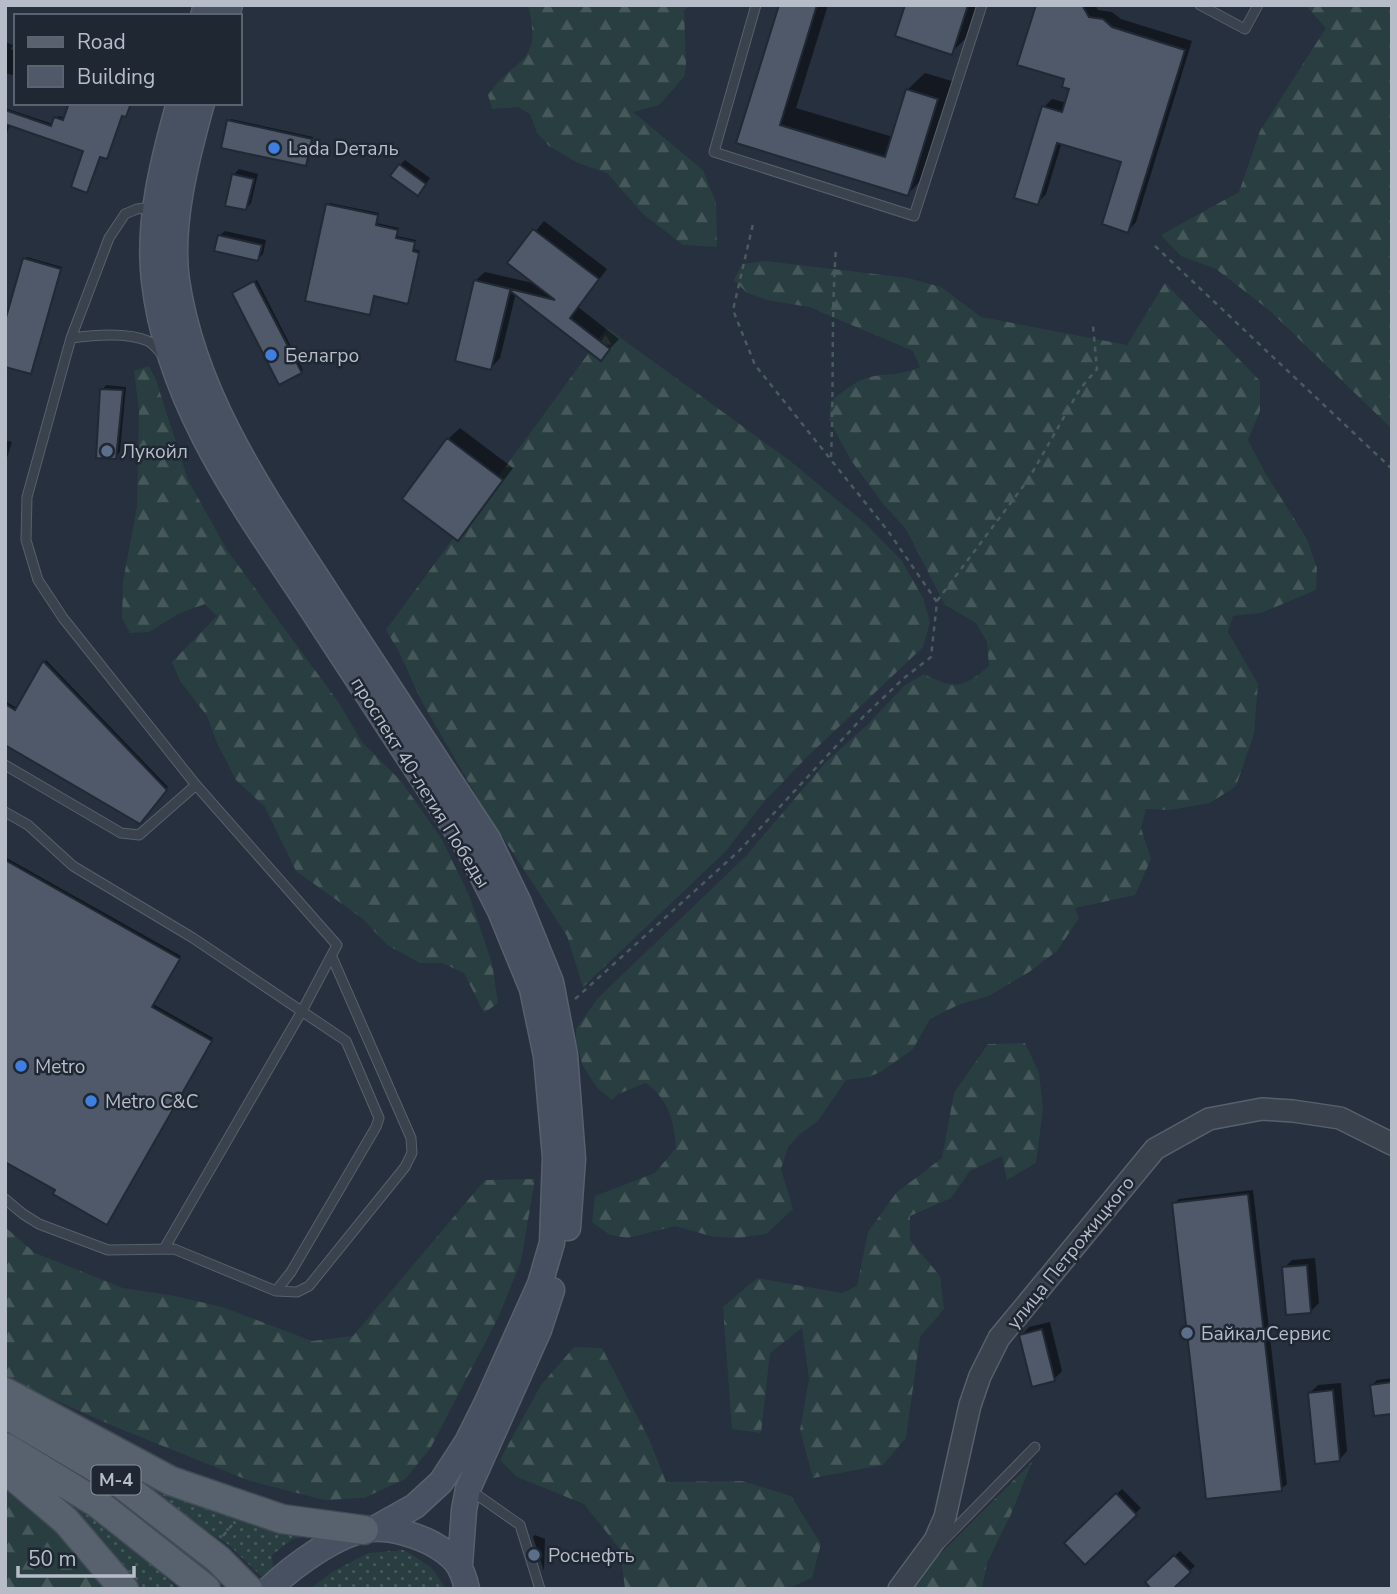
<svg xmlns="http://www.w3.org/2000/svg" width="1397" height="1594" viewBox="0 0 1397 1594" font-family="'Nunito Sans',sans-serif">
  <defs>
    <pattern id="grass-dots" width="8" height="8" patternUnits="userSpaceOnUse" patternTransform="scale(1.75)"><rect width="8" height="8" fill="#293e40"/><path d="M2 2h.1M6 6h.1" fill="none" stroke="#46585a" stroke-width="1.8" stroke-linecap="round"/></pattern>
    <pattern id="forest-firs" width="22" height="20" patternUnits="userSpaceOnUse" patternTransform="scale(1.75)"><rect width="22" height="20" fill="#293e40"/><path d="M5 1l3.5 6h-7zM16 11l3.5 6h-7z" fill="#46585a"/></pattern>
  </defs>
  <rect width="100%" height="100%" fill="#26303e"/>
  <path fill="url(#grass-dots)" d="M92,1455L310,1536L293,1539L272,1555L273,1567L262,1577L229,1545Z
    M71,1508L83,1509L151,1562L177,1589H140Z
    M404,1550L431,1567L446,1589H310L332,1572L368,1553Z"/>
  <path fill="url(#forest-firs)" d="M528,5H691L684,10L686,65L684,77L659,105L633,112L703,170L716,203L717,247L683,245L643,214L607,173L578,163L549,146L537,133L530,114L518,107L492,109L488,95C516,55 543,66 528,5Z
    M1305,5H1392V429L1269,310L1216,269L1181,256L1161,235L1239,192L1260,131L1326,28Z
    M766,261L908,278L941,287L981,317L1127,345L1165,283L1260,381V411L1248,440L1264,471L1307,539L1317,568L1316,590L1261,613L1233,616L1228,632L1258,684L1254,734L1236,786L1210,803L1170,810L1146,809L1141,828L1151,859L1135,895L1075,908L1079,918L1057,951L1029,972L989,996L958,1005L930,1019L913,1049L882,1071L869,1077L846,1080L818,1121L800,1134L788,1147L781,1169L793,1209L766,1234L739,1238L714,1237L675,1226L628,1238L610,1235L592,1222L595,1196L655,1173L676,1148C674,1121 669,1100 646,1083L618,1094L612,1100L598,1089L583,1066L576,1042V1029L598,998L746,856L825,763L867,725L904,686L924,674C953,690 964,688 989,666L987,642L976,623L945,605L906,529L884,505L850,459L829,419L831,401C845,390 858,378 875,376C894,373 902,375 920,367L913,351L809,307L767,300L747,293L734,280L742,264Z
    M607,328L789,460L866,524L902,561L923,598L930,622L923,647L806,758L763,803L726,851L583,987L567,936L480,802L422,702L399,652L386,630Z
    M149,366L156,380L188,480L227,550L339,703L362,742L401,781L441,838L469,895L492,963L498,1003L484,1013L464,973L442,963H420L387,945L363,919L296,871L265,807L236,780L217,743L207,716L180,681L172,662L217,616L205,604L178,614L149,632L130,633L122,618L123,582L137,506L139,411L134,371Z
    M1025,1043L1039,1073L1043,1109L1036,1163L1007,1180L1002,1156L970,1171L951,1198L910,1216V1240L940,1276L944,1309L920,1337L906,1438L883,1465L813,1478L800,1430L809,1379L802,1328L770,1353L761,1433L732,1429L723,1307L757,1278L842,1293L857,1286L868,1232L896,1193L942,1158L954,1093L988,1044Z
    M535,1179L521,1261L499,1316L430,1449L405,1479L364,1498L324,1500L250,1481L118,1428L5,1378V1227L35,1253L123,1288L175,1296L222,1307L312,1341L353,1336L485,1180Z
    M574,1347L602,1348L650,1441L666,1482L742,1481L791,1496L821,1544L812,1578L787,1589H625L620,1549L584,1504L517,1477L500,1460L541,1385Z
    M1032,1462L1011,1514L987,1563L982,1589H909L910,1584Z
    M5,1488L18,1496L96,1567L115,1589H5Z"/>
  <path fill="#0007" d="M781,5H828L796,108L893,137L907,90L925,73L955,82L925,176L908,194L739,142Z
    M907,5H979L969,35L951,53Z
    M1038,5H1095L1098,10L1112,12L1121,19L1192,41L1136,222L1128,231L1124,161L1062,142L1046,194L1038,203L1044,107L1052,99L1067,103L1071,88Z
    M5,42L13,45L11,49L16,51V76L5,73Z
    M71,103H131L128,113L123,114L108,155L106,157L101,156L87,191L86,150L10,124L5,139V108L53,124L58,116L66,118Z
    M231,119L313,137L308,162L305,164L229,121Z
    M405,160L430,178L423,189L400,165Z
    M239,169L258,174L251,203L246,209L233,175Z
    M330,203L379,213L377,223L399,228L397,236L416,240L414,249L420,251L408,302L375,295L369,313L328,205Z
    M544,221L607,269L578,307L619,339L601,358L516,293L500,358L491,368L475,281L485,272L537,284L509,263Z
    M225,231L266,240L263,254L258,259L219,236Z
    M27,257L62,267L30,372L25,259Z
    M257,280L303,370L301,372L236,291Z
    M106,385L126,387L120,452L116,457L102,390Z
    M460,428L513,468L469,527L458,538L448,439Z
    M5,440L12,442L5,464Z
    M46,660L168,787L139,822L5,744V701L17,708Z
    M5,857L181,956L153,1004L213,1038L108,1221L5,1160Z
    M1253,1190L1287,1484L1281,1489L1174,1204L1179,1199Z
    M1315,1258L1319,1303L1311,1311L1284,1268L1292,1260Z
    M1050,1322L1062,1371L1054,1379L1021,1336L1029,1327Z
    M1392,1378V1412L1372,1385L1377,1380Z
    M1341,1383L1347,1451L1339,1460L1310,1393L1318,1385Z
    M1122,1489L1141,1508L1085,1562L1066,1543Z
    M535,1535L545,1539L544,1571L533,1537Z
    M1180,1551L1195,1566L1171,1589L1148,1582Z"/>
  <path fill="#4f5969" stroke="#212935" stroke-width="2" d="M779,5H817L780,125L885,157L906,89L938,99L908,196L736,143Z
    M905,5H968L952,55L895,36Z
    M1036,5H1082L1089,17L1103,19L1112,27L1185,50L1128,233L1102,224L1121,162L1057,143L1038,205L1014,198L1042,106L1062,112L1069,89L1062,87L1064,79L1017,65Z
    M69,103H131L126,117L122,116L107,159L100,157L87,193L71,187L83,151L5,124V110L51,126L54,117L63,120Z
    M227,120L312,139L306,166L221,148Z
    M399,164L426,184L418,196L390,176Z
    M232,174L254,179L246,210L225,206Z
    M326,204L378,215L376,225L398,230L396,238L415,242L413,251L419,253L408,304L374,296L370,315L305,301Z
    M533,229L599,279L570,318L610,349L601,361L510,291L491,370L455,361L474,280L555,300L507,263Z
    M218,235L262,245L258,261L214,251Z
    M23,258L61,269L31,374L5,367V321Z
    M254,281L302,373L279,385L232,293Z
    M100,389L123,390L116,459L96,458Z
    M447,438L503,480L458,541L402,499Z
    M43,661L167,790L140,824L5,745V704L15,710Z
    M5,860L180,959L152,1007L212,1041L107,1225L53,1194L55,1190L5,1162Z
    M1248,1194L1282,1491L1206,1499L1172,1203Z
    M1307,1265L1311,1313L1286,1315L1282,1267Z
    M1042,1329L1055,1381L1032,1387L1019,1335Z
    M1392,1382V1414L1374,1416L1370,1385Z
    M1333,1390L1340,1461L1315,1464L1308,1393Z
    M1116,1493L1137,1515L1085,1565L1064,1543Z
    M1174,1555L1191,1572L1173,1589H1151L1145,1582Z"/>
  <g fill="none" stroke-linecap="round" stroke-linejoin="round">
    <g stroke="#58606c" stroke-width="11">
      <path id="service" d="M756,5L714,152L914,216L982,5
        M1200,5L1245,29L1258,5
        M154,207L137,209L125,214L109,238L71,338L27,497L26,540L38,580L63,618L196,785L337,945L302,1011L164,1249
        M71,338C93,335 128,332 148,341C154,344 159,351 164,357
        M5,765L121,833L139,835L196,785
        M5,812L28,825L73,866L193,938L346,1041L379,1118L376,1127L291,1272L276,1291
        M5,1199L23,1214L39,1224L108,1250L174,1249L276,1291L297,1292L309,1286L405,1167L412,1153L411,1138L332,957
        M470,1490L520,1525L540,1589
        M941,1543L1035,1447"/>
    </g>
    <g stroke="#58606c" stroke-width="24">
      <path id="tertiary" d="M899,1589L935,1540L945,1517L970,1405L980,1376L999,1338L1155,1149L1209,1119L1262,1109L1293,1111L1340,1118L1392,1144"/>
    </g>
    <g stroke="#58606c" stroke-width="27">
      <path id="secondary" d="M203,16L206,5
        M227,16L230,5
        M179,103C163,160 147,221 154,281C168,405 244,507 311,608C363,688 416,768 468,848L500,911L532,989L546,1056L555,1157L552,1243L540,1284L487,1402L467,1442L441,1482L415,1506L374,1529
        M202,103C187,157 169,225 177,281C195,401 267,500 331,599C383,679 436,759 488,839L519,903L551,982L565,1055L573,1159L568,1228
        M460,1565L464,1510L468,1489L539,1330L552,1290
        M269,1589C292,1567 338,1532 371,1529C390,1527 416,1535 433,1544C454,1556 462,1565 467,1589"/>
    </g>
    <g stroke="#434b57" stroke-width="31">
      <path id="primary" d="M5,1392L171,1481L282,1519L364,1530
        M5,1414L115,1479L218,1559L248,1589
        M5,1447L97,1503L206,1589
        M5,1469L66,1521L124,1589"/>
    </g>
    <path stroke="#485b5e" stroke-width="2.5" stroke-dasharray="5 5" stroke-linecap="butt" d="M1155,246L1392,469
      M831,457C834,387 831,318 836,248
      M937,601L1028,480L1080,389L1097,369L1093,326
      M575,999L739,851L863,717L904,678L931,657L937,602L888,531L755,365L733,310L753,224
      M223,1536L232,1525"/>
    <use href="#service" stroke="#3a424e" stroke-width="9"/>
    <use href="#tertiary" stroke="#3a424e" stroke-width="21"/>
    <use href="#secondary" stroke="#485161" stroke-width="24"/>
    <use href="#primary" stroke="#58616e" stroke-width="28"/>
  </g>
  <g fill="#3f7fe0" stroke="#1f2733" stroke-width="2.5">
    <circle cx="274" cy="148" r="7"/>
    <circle cx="271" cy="355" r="7"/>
    <circle cx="21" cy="1066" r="7"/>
    <circle cx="91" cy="1101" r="7"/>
  </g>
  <g fill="#5c6f8a" stroke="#1f2733" stroke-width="2.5">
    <circle cx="107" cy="451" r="7"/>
    <circle cx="1187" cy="1333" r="7"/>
    <circle cx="534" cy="1555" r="7"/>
  </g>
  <g text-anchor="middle" stroke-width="5" stroke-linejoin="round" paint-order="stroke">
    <rect fill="#1f2733" stroke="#89909c" stroke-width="2" x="91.5" y="1465.5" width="49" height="29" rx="5"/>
    <g font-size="18" font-weight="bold" fill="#b6bdc9">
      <text x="116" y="1486">М-4</text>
    </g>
    <g font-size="19" fill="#b6bdc9" stroke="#1f2733" text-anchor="start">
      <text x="288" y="155">Lada Dеталь</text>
      <text x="285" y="362">Белагро</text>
      <text x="121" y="458">Лукойл</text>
      <text x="35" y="1073">Metro</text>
      <text x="105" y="1108">Metro C&amp;C</text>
      <text x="1201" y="1340">БайкалСервис</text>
      <text x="548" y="1562">Роснефть</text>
    </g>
    <g font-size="19" fill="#b6bdc9" stroke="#1f2733">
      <text transform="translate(421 782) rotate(58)" y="7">проспект 40-летия Победы</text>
      <text transform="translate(1070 1252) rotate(-51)" y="7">улица Петрожицкого</text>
    </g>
  </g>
  <rect width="1397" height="1594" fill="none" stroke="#b6bdc9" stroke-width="14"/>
  <rect x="14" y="14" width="228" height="91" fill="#1f2733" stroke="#5b636f" stroke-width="2"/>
  <rect x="28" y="37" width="35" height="10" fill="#58616e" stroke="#5b636f" stroke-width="2"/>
  <text x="77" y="49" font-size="21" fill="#b6bdc9">Road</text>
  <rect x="28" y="66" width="35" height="21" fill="#4f5969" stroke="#5b636f" stroke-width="2"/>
  <text x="77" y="84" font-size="21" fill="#b6bdc9">Building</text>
  <path d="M18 1566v10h116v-10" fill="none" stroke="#b6bdc9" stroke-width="3.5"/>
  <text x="28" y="1566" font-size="21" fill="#b6bdc9" stroke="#1f2733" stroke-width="5" paint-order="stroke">50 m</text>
</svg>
